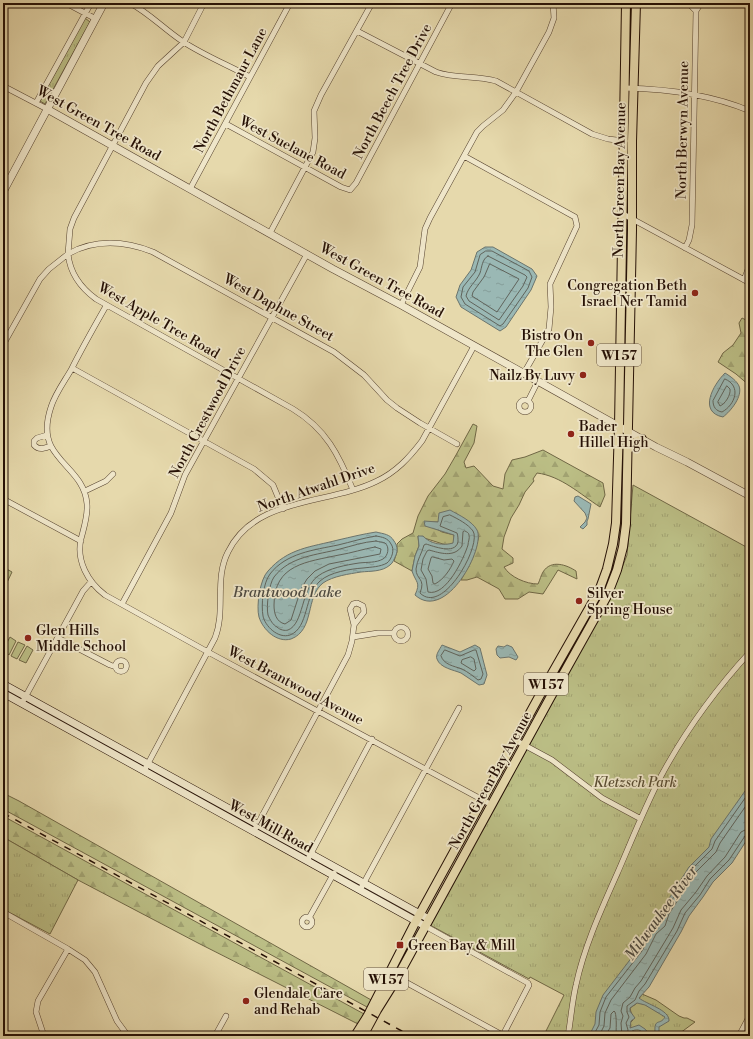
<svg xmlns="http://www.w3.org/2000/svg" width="753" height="1039" viewBox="0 0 753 1039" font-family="'Libre Bodoni',serif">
  <defs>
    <pattern id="forest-firs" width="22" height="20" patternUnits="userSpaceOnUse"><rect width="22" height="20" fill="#bbbe85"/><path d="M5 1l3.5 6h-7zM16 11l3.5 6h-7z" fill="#a1a271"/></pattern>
    <pattern id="park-tufts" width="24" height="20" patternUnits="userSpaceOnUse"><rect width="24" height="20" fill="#bbbe85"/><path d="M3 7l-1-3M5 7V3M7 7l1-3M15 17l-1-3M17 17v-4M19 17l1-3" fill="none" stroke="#a1a271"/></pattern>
    <pattern id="water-ripples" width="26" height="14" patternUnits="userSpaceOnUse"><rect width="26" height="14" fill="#9ab8b4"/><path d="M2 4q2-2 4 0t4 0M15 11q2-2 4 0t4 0" fill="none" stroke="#859d99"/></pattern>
  </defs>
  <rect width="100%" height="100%" fill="#e6d9ac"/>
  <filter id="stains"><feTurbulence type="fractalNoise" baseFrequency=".005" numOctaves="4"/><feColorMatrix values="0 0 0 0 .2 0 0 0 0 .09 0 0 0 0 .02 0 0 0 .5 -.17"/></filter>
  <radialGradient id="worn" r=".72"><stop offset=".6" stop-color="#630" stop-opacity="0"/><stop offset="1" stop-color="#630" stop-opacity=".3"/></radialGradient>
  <path fill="#bbbe85" stroke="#706745" d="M3,567L12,572L3,591Z
    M10,637L16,641L9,655L3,650Z
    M18,642L25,645L17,659L11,656Z
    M27,646L33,650L26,663L19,660Z"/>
  <path fill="url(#forest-firs)" stroke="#706745" d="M742,318L750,322V386L736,374L718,362L723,353L733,345L741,333L739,323Z
    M473,424L477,426L474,443L464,462L466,468L474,466L493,486L503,489L505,474L512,460L525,457L543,450L603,483L605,495L600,507C580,494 561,476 537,473L533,479L534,481L525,492L519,505L511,518L504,537L502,549L513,558V563L504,567C510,577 526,584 538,584C540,580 541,575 543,572C551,559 567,565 576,571L577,579L558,570L543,594L529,592L518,599H505L499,589L477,577L467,580H461L473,557L479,536L438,522H424L442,532L454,535V543L446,545L418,536L419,546L415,556L412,571L394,561L397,552V544L402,539L413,533L418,516L428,496L445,474L456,455Z
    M3,793L19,801L373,1001L367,1007L3,809Z
    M3,816L364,1014L358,1024L198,943L78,880L3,837Z"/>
  <path fill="url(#park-tufts)" stroke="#706745" d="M85,18L90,22L45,104L40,101Z
    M633,485L750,549V806L613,1036H551L545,1033L564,995L530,977L529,979L430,925L612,594L627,555Z
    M3,837L78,880L50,934L3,909Z
    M642,994L656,1000L679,1016L684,1018H687L695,1022L676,1036H631L630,1023L633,1020L630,1008L636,1004Z"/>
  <path fill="url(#water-ripples)" stroke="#6b756e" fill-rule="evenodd" d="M485,247H493L532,269L537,276L531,290L506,327L500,331L461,307L456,297L460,285L471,270L477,252Z
    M725,373C730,376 737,381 739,386C743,396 731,411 723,417C698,412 713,385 725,373Z
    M578,496L591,504L588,519L587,521V525L583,529L580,527L585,522L587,518L585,513L574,501L575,497Z
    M450,510C459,515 472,521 477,530C486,547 446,623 415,595C421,582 416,583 412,571L415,556L419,546L418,536H423C430,544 444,546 453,543L454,535L425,526L424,521L438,522L439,513Z
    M376,532C384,534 390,534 394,541C397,545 398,550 396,555C394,559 393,563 390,565C382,572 370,571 361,572C349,574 333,576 323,583C305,597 315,630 291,639C277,643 263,630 259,617C256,606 260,579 268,571C288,548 311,547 338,540C351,537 363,534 376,532Z
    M442,645L460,652L475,645L480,648L487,675L484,684L479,685C473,681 467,677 461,673C454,670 440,668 437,659C435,655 440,649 442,645Z
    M507,645L512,647L518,657L516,660L509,657L500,658L497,655L496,649L498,646L504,647Z
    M750,784V835L732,863L713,882L703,897L689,916L681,932L649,987L639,998C646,1004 670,1010 669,1021L659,1027V1036H645C642,1031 639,1028 632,1031L631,1036H589L595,1024L596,1012L603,995L639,948L649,928L657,921L661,911L689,867L709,847L711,839ZM637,1003L645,1005L665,1017C660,1026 654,1017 655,1033L654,1035H650L645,1029L639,1025L630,1028L631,1021L635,1018L630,1011V1008Z"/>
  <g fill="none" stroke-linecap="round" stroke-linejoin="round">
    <path stroke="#60645c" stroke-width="1" d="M486,251H492L529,271L532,277L528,288L503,324L500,326L465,304L461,297L463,287L475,272L480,255Z
      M488,256L525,275L527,277L523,286L499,320L469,301L466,296C468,287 476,282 480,273C482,267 482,259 488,256Z
      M490,264L519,279L497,312L472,296L473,292L484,277Z
      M725,379C742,386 735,405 722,412C716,411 713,407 713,401Z
      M727,386L730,389C731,395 725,404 720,406L718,402Z
      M450,515C458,519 468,524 473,531C482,545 443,616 420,593C426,578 416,580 416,569C417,560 422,553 424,545L426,544C433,546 455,555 458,542C458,538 458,536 457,533L440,526L443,517Z
      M465,531C467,532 469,533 469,535C470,538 468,542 468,545C464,558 446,597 428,592L426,579L421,570L423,559L427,551L429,550C440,553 454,558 462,546L463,532Z
      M376,536C382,537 388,538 391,544C395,549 392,559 387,563C380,567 371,567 363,568C350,569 330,572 320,581C304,595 309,628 290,635C278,639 265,626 263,616C261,605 263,583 270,574C286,553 314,550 338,545C351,542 363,538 376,536Z
      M376,541C379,542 383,542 385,543C390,547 388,556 383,559C376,563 367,562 359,563C346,565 329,568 318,576C301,588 304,624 288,630C285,631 280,630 277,627C273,625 270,620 268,615C266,606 269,584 274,577C290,556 317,555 340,549C352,546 363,542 376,541Z
      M375,547L381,549L380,554L329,564L315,571L307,579L301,589L291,620L285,624C276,622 274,613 274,605C274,564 307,562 339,555C352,553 363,549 375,547Z
      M433,557L444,560L452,559L454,561C450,570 444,579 435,584L433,583L432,576L428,569L431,558Z
      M445,650L460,656L474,650H476L483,674L481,679L478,680C473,676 468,672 462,669C454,666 444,665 441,656Z
      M471,657L474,659L476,669L474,671L461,663L462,660Z
      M593,1036L599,1025L600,1012L606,997L642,951L652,931L660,923L665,912L683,881L692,869L712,849L715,841L750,791
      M599,1036L604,1026L605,1013L611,1000L646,954L656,934L665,926L669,914L688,884L696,872L716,852L720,843L750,800
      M605,1036L610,1028L611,1014L614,1011L615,1012C617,1018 616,1030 616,1036
      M622,1036L621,1023L623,1016L621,1011L623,1003L630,997L635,988L641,981L673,928L681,910L696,892L707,876L725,857L741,832L745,830L750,829
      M627,1036L628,1030L626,1023L629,1017L627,1012V1006L635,1000L639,991L645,984L677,931L685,913L700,895L710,879L729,860L745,836L750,834"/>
    <g stroke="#55422f" stroke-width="6">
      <path id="minor" d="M66,3L96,19
        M130,3C149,13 164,29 182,41C203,55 228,65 250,77
        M688,3L696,11
        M357,31L436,72C456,79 476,75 496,81L592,134L608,139L625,141
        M3,86L47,109
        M625,88C667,89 710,94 750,111
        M36,103L91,3
        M226,124L341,187L350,190L356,183L452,3
        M464,156L575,217L577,226L550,284L551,307L549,329L524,373
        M190,189L290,3
        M623,214L750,283
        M270,233L313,152L315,138L314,111L321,95L372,3
        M685,248L689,240L692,225L696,11L701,3
        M744,280L750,264
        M401,305L420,267L425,229L430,218L477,132L483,126L503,110L516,92L549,32L554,18L553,3
        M106,306C94,327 82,348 71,370C64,382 55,394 51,407C47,419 45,434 51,446C62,467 85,477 87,504C88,516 84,527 81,539C76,561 88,582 105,595L208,652L492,805
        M3,345L40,279L49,269L68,254L70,229L74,218L146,83L158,66L184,42L204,3
        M72,368L254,469L273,485L283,509
        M519 406a6 6 0 1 1 12 0a6 6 0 1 1-12 0Z
        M528,401L538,381
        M47,435L37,438L34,441V445C39,451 45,448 51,446
        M353,490C339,455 326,429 293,409L96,299C81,288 70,273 68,254C95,239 125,241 153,252L334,352L364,375L387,400L397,408L420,423L457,444
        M85,491L106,481L113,474
        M3,499L81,541
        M122,604L171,513L185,475L307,254
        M394 634a7 7 0 1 1 14 0a7 7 0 1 1-14 0Z
        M353,637L378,633H394
        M58,638L110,665L116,667
        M115.5 666a5.5 5.5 0 1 1 11 0a5.5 5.5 0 1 1-11 0Z
        M22,703L83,591L91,582
        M515,740L552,760L602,798L641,819
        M144,771L215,638C226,610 214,579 228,552C255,496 329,505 377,481C396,472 409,458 422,441L474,346
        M254,831L348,655L352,641L354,625L350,609L353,604L357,603L363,606L364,612L354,625
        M307,861L372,739
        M360,890L459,708
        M3,912L68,949L85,960L95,972L117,1021L128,1036
        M302 922a5 5 0 1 1 10 0a5 5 0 1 1-10 0Z
        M309,918L334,873
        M425,926L528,983L529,985L503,1035
        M389,973L504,1036
        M44,1036L36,1012L38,1001L68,949
        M215,1036L226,1016
        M568,1036C571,1019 572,1002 576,985C584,947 601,910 617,874C631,842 644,809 660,778C684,733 716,689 750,652
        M739,1036L750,1015"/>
    </g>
    <g stroke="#55422f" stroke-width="8">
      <path id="tertiary" d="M47,109L333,269L401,305L656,447L687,462L750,496
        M3,192L104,3"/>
    </g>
    <g stroke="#251005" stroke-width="8">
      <path id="secondary" d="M3,684L429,919
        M3,693L425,926"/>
    </g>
    <g stroke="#251005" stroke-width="10">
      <path id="primary" d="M628,450L633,443L642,439
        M355,1036L367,1017L416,921L541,693L599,591L607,569L613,544L616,523L619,426L626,3
        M363,1036L377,1010L397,978L550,698L607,596L617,570L623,547L626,524L632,230V141L636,3"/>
    </g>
    <use href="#minor" stroke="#efe6c9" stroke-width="5"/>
    <use href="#tertiary" stroke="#efe6c9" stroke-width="7"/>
    <use href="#secondary" stroke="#efe6c9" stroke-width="7"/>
    <use href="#primary" stroke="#e6d9ac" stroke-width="8"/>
    <path stroke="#251005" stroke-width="1.5" stroke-dasharray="7 7" stroke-linecap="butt" d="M3,813L411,1036"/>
  </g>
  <g fill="#8f2418" stroke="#efe6c9" stroke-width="1.5">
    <circle cx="695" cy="293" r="4"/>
    <circle cx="591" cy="343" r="4"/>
    <circle cx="583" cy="375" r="4"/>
    <circle cx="571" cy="434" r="4"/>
    <circle cx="579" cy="601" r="4"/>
    <circle cx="28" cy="638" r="4"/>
    <rect x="396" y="941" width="8" height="8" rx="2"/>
    <circle cx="246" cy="1001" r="4"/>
  </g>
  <g text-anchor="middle" stroke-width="3.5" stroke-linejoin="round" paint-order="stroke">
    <g fill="#efe6c9" stroke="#625040" stroke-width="1">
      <rect x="597" y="344" width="44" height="22" rx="3"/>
      <rect x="524" y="673" width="44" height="22" rx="3"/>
      <rect x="364" y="968" width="44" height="22" rx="3"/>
    </g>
    <g font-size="13" font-weight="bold" fill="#251005">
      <text x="619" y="360">WI 57</text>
      <text x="546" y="689">WI 57</text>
      <text x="386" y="984">WI 57</text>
    </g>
    <g font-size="14" fill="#251005" stroke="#efe6c9">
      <text transform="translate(230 90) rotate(-62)" y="5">North Bethmaur Lane</text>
      <text transform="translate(392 91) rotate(-62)" y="5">North Beech Tree Drive</text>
      <text transform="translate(99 123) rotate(29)" y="5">West Green Tree Road</text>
      <text transform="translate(682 130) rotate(-89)" y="5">North Berwyn Avenue</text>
      <text transform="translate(293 147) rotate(28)" y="5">West Suelane Road</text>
      <text transform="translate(619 180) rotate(-89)" y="5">North Green Bay Avenue</text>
      <text transform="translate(382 280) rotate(29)" y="5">West Green Tree Road</text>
      <text transform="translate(279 307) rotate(29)" y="5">West Daphne Street</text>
      <text transform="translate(159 320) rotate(30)" y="5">West Apple Tree Road</text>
      <text transform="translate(207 412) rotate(-62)" y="5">North Crestwood Drive</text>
      <text transform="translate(316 487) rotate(-19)" y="5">North Atwahl Drive</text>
      <text transform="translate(296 685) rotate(28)" y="5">West Brantwood Avenue</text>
      <text transform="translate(490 780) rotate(-61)" y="5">North Green Bay Avenue</text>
      <text transform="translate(271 826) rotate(29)" y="5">West Mill Road</text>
    </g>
    <g font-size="14" fill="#251005" stroke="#efe6c9" text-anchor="start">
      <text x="687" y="290" text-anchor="end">Congregation Beth<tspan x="687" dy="16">Israel Ner Tamid</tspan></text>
      <text x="583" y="340" text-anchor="end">Bistro On<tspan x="583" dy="16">The Glen</tspan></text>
      <text x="575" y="380" text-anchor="end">Nailz By Luvy</text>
      <text x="579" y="431">Bader<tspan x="579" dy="16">Hillel High</tspan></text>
      <text x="587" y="598">Silver<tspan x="587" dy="16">Spring House</tspan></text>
      <text x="36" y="635">Glen Hills<tspan x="36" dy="16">Middle School</tspan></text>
      <text x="408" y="950">Green Bay &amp; Mill</text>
      <text x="254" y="998">Glendale Care<tspan x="254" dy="16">and Rehab</tspan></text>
    </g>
    <g font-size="14" font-style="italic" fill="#5a4d32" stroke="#efe6c9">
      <text x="635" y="787">Kletzsch Park</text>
    </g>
    <g font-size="15" font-style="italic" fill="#4e4b42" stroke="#efe6c9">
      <text x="287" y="597">Brantwood Lake</text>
      <text transform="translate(661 913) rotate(-54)" y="5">Milwaukee River</text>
    </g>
  </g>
  <rect width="753" height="1039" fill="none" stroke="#e6d9ac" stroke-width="16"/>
  <rect x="4" y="4" width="745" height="1031" fill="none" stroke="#251005" stroke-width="2"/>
  <rect x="8" y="8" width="737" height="1023" fill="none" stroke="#251005"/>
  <rect width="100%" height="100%" filter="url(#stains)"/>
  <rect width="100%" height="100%" fill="url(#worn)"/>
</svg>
